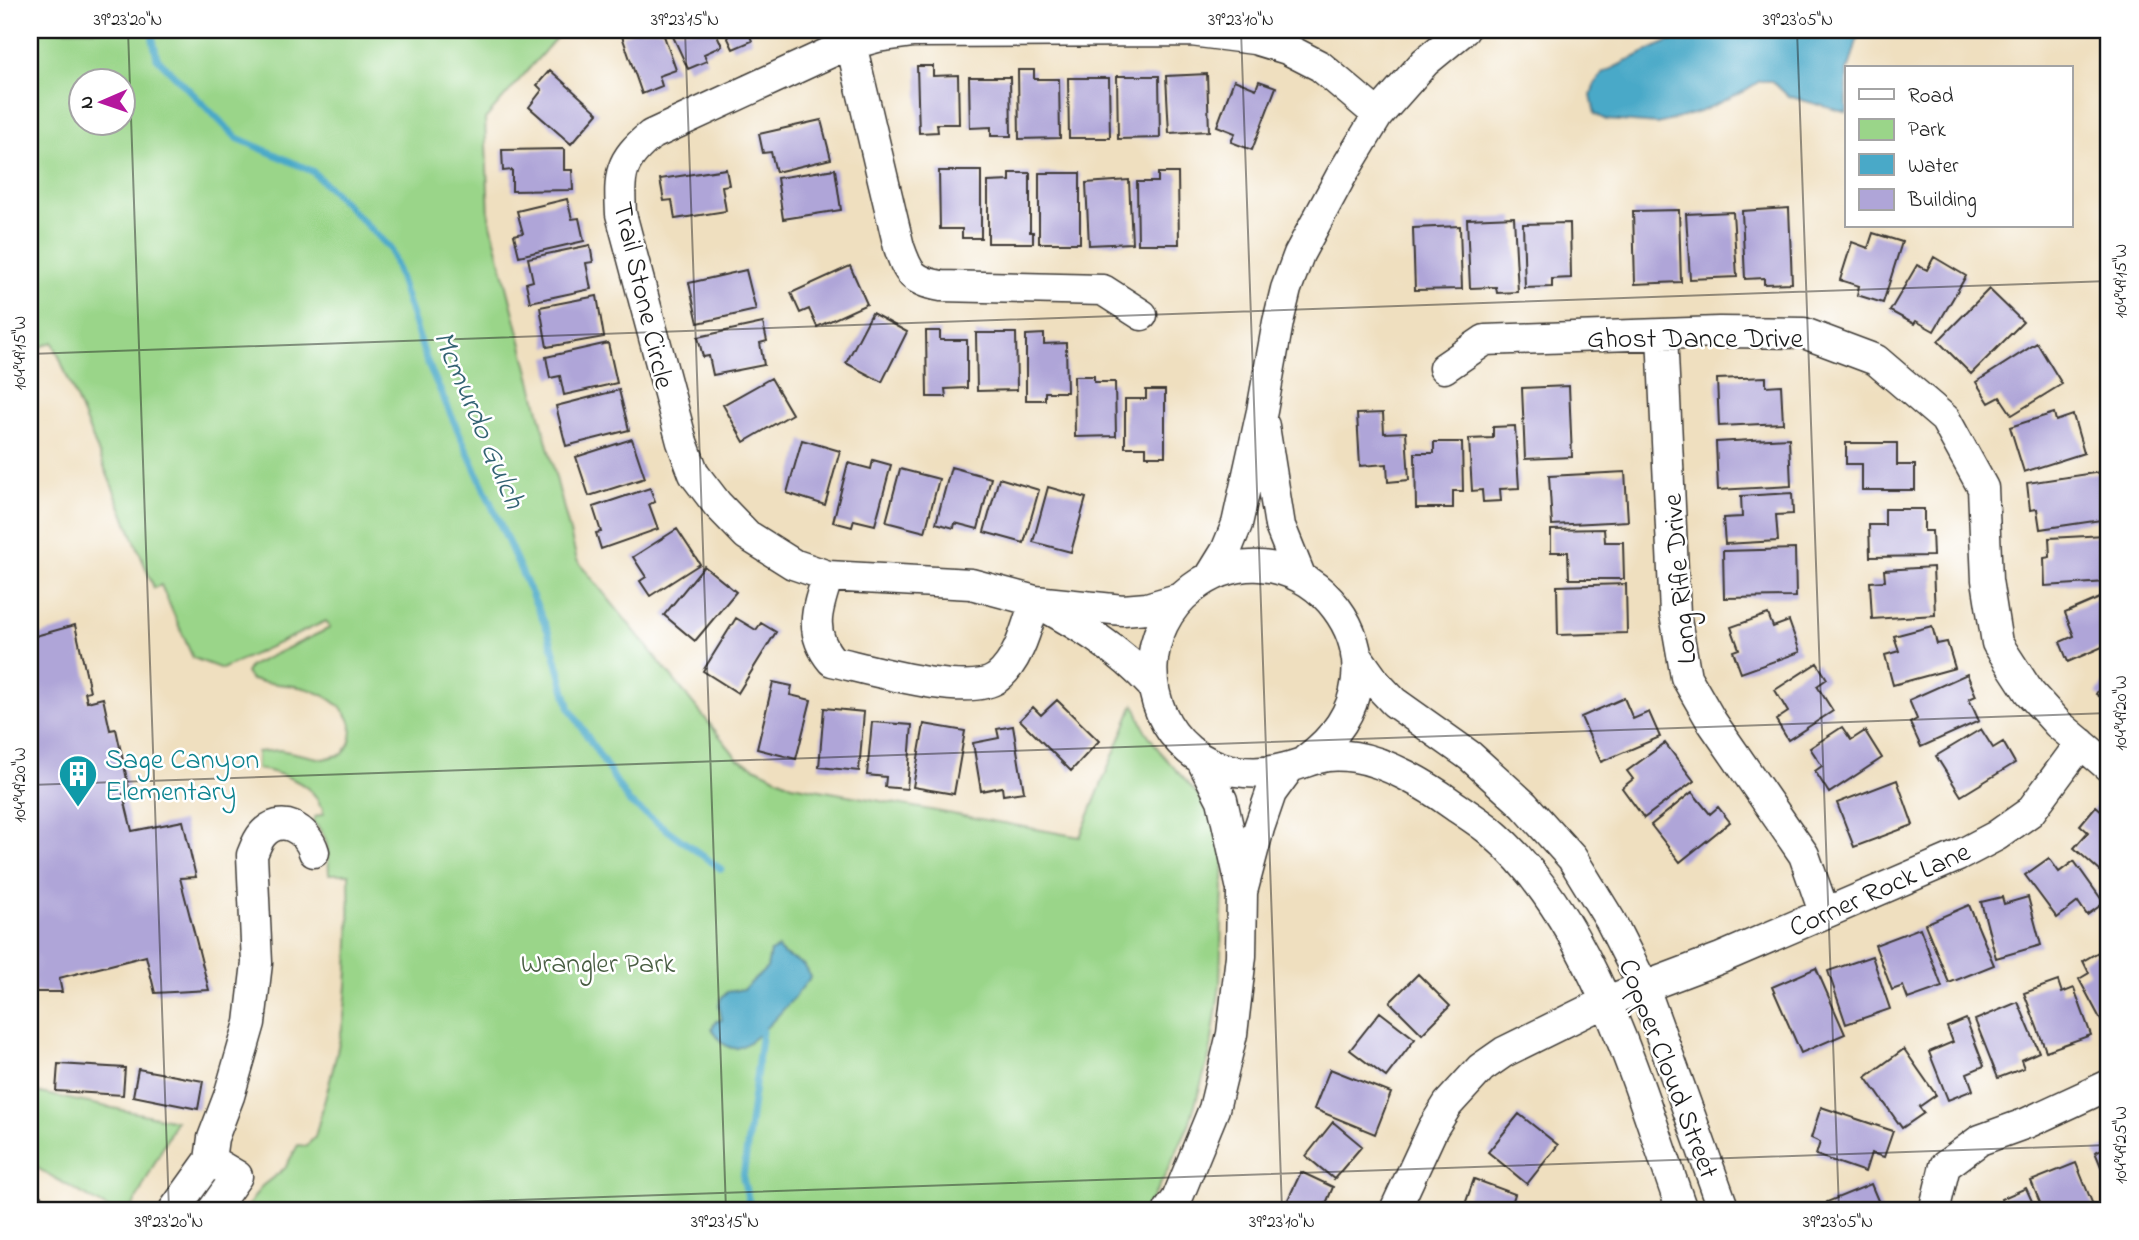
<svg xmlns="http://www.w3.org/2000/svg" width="2139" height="1240" viewBox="0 0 2139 1240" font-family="'Indie Flower',sans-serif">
  <rect width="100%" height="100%" fill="#fff"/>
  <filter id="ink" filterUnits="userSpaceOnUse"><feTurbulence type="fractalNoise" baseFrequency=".0143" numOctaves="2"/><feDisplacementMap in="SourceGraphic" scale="14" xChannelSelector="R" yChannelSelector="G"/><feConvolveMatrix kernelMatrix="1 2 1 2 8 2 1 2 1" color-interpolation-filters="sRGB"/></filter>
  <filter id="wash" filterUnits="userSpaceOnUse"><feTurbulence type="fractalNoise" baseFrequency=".00686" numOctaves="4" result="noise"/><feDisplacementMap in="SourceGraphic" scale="28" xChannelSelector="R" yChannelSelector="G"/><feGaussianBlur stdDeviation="1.57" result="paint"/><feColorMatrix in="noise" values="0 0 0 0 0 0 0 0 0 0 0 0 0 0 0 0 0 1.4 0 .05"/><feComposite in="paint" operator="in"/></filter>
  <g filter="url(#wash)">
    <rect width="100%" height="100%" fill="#efdfbf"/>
    <path fill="#9ad589" stroke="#5b7852" stroke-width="2" fill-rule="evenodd" d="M30,30H571L556,38L485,119L489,216L577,560L738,759L792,785L1080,837L1134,704L1145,730L1161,753L1208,806L1224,850L1220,985L1210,1054L1189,1125L1164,1178L1145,1210H245L262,1186L285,1168L298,1145L306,1146L315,1137C325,1097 338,1057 344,1016C350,968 350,922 349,874H329C328,853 330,837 313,822L315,817L323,814V808L320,806C314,783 278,772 257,769V752L280,750L323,759L343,754C370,718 328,691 294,686C280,684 265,683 251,680L246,673L250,666L330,628L326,621L222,669L193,658L161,585L154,588L53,342L30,351ZM80,80H122V122H80Z
      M30,1091L176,1121L131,1210H111L30,1164Z"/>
    <path fill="#49a9c8" stroke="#326272" stroke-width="2" d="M1696,30H1860L1849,68H1847V113L1788,96L1772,81H1760L1742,92L1700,112L1658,124L1606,120L1595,114L1591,96L1594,85L1603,73L1649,50Z
      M778,948C786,963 806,956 810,978C797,995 756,1044 737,1048C725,1050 716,1036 712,1028L716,1021L722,1020L719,1006L721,998L727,992L744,989L767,968L770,952Z"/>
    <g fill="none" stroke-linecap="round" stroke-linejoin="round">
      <path stroke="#49a9c8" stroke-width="7" d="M151,30L157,58L237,138L312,171L390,248L426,359L548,631L570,709L629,802L721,869
        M751,1210L743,1178L762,1031"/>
    </g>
    <g id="blocks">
      <path fill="#afa5d8" d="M636,30H662L676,70L659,76L662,86L642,94L622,36Z
        M670,30H715L722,46L704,54L707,61L688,69Z
        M724,30H757L749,33L752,41L733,49Z
        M917,66H933V76L958,75L959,124H937L938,132L919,133Z
        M550,70L598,113L571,144L529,107L542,90L537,85Z
        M1018,70H1034V79H1059L1060,138L1019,139Z
        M1207,74L1209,131L1169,133L1166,76Z
        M1117,76H1159L1160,138L1118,139Z
        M969,77H1010L1011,136H991V127L970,128Z
        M1068,78H1109L1110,138H1069Z
        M1234,80L1256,89L1259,81L1276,87L1252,150L1231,142L1235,133L1217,126Z
        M821,120L831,159L776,172L771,152L763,153L759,134Z
        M564,149V170H572L573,190L512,191V170L503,171L502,150Z
        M726,169L729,185L722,186L726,211L675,219L672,200L664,201L660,179Z
        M835,169L841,210L783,219L777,178Z
        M939,171H981V238H962V229H940Z
        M1010,173H1030V232H1033V243H988V182L1010,181Z
        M1039,173H1080V243H1039Z
        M1158,173H1178L1179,244H1138L1137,182H1158Z
        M1129,180L1132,243L1089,245L1086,183Z
        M567,199L572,219L579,218L584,241L519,256L514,235L523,233L517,211Z
        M1789,208L1792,283L1764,284V278L1745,279L1742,211Z
        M1679,210L1681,282L1635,284L1633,211Z
        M1733,212L1737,277L1690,279L1686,214Z
        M1514,217L1518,292L1497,293L1496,287L1470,288L1467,219Z
        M1570,223L1571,278L1552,279V287L1525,288L1523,224Z
        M1460,226L1462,289L1415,290L1413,228Z
        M1873,233L1902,242L1883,303L1857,295L1859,286L1840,280L1852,242L1868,248Z
        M590,245L593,262L586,263L591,289L530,302L526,283L533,281L528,258Z
        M1934,257L1966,276L1934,331L1916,321L1914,324L1890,311L1917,265L1927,270Z
        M850,266L867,304L817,327L809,309L800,313L791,293Z
        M746,270L756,310L698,323L689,283Z
        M1989,289L2023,322L1971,374L1938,341Z
        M597,296L604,337L547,347L540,307Z
        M872,313L907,332L882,382L846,363Z
        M763,323L767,341L760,343L764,365L713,375L709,356L703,357L698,337Z
        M926,331H940V340H967V388L945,389L946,397H927Z
        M976,333H1016L1017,390L977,391Z
        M1044,334V344L1066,343L1067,392H1045V400H1026V335Z
        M608,343L617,383L564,395L560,376L550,378L546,357Z
        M2037,343L2062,384L2012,415L2000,397L1989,403L1976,382Z
        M1074,376H1094V382H1115L1116,436L1075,437Z
        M1766,377V386L1781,385L1783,423L1719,426L1717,379Z
        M771,378L792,414L744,442L723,405Z
        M1569,386L1572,457L1525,459L1522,388Z
        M619,390L629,430L566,446L556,406Z
        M1146,390H1165V456H1146V447H1125V399H1146Z
        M1383,413L1384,433L1406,432L1409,480L1388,482L1387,464L1360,466L1357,414Z
        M2054,413L2056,421L2073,415L2084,453L2024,472L2010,427Z
        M1515,426L1519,488L1500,489L1501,501L1483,502L1482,490L1472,491L1469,439L1493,438V427Z
        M1789,438L1791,486L1718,490L1716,442Z
        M632,439L645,478L589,496L576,457Z
        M802,440L840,451L825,505L787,493Z
        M1434,442H1462L1463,491H1453V508H1416L1415,453H1434Z
        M1846,443H1897V465H1915V490H1862V464H1846Z
        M873,460L891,465L875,525L854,520L852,527L833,522L848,463L871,469Z
        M951,467L991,478L978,529L955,523L954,528L936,523Z
        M900,469L939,479L925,532L886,522Z
        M1625,472L1628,521L1552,525L1549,476Z
        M2101,472L2108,519L2040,529L2037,509L2030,510L2027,483Z
        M999,478L1039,490L1024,543L984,532Z
        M1048,487L1086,498L1071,552L1033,542Z
        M650,488L655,502L649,504L658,529L601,549L596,533L601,532L593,507Z
        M1792,493L1793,514L1776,515L1778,541L1725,544L1723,518L1742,517L1741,496Z
        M1885,509H1924V531H1932L1933,556L1870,557L1869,525H1885Z
        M677,529L700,564L650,596L640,581L646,577L633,557Z
        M1604,529L1605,542H1623L1624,579H1569L1568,552H1551V530Z
        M2105,535L2107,582L2045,586L2044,558L2050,557L2049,538Z
        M1795,549L1796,597L1724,598L1723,551Z
        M704,566L736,592L695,641L664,615Z
        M1933,567L1935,615L1872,619L1870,582L1885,581L1884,570Z
        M1626,584L1627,633L1558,635L1557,586Z
        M2109,594V644L2068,662L2060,642L2074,636L2065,613Z
        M1768,614L1773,627L1789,621L1800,652L1741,673L1733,651L1739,649L1731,627Z
        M736,618L756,630L761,623L776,632L738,693L703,671Z
        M75,625L90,691L85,692L87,702L103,698L110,730L116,729L130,793L123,794L132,831L183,821L196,877L180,878L209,990L155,993L146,956L59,978L62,992H30V631L32,637Z
        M1932,626L1937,644L1947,642L1955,668L1893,685L1885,655L1899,651L1894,636Z
        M1817,663L1827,679L1817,686L1833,711L1788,740L1776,720L1788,712L1775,690Z
        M1967,674L1976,696L1969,699L1979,721L1921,747L1910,723L1917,719L1909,700Z
        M2109,674V703L2096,694Z
        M773,682L792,686L790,695L811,700L796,759L757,749Z
        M1624,698L1633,719L1649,712L1660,737L1601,762L1581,717Z
        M1057,700L1099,741L1071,771L1020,720L1033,707L1041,715Z
        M824,708L864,712L859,771L819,767Z
        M872,722L912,725L907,789L885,787L886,777L867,775Z
        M924,724L965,731L954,794L913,787Z
        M1013,726L1024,792L1003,795L1002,787L981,791L973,743L999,738L997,729Z
        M1842,727L1851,740L1865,731L1882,758L1829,793L1815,771L1822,766L1810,748Z
        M1981,729L1993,748L2003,742L2015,763L1961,796L1936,756Z
        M1665,743L1694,781L1644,818L1622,788L1633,779L1627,771Z
        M1897,780L1913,825L1854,847L1837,803Z
        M1692,792L1710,814L1718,807L1730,822L1680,862L1651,825Z
        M2096,806L2109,817V879L2074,848L2088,832L2080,825Z
        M2049,858L2059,872L2074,861L2104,903L2087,915L2078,902L2057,918L2025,875Z
        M2002,897L2004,904L2028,897L2041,945L1996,958L1981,902Z
        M1969,905L1994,965L1949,983L1925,924Z
        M1920,928L1942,987L1908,999L1903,986L1892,990L1875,945Z
        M2109,946V1023L2104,1026L2079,979L2089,973L2083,961Z
        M1872,956L1890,1009L1846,1024L1828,971Z
        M1816,968L1845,1034L1801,1053L1772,987Z
        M1418,974L1450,1006L1422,1034L1390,1002Z
        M2058,981L2062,993L2074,988L2091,1035L2046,1051L2024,993Z
        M2018,1002L2039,1052L2021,1060L2024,1068L1998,1078L1975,1020Z
        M1380,1012L1415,1039L1386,1077L1350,1050Z
        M1966,1019L1984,1066L1967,1073L1973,1090L1948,1100L1929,1052L1953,1042L1947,1027Z
        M1904,1049L1936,1095L1919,1107L1924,1113L1902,1128L1866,1077Z
        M58,1064L125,1068L123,1095L56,1091Z
        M138,1069L203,1081L198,1109L133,1096Z
        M1330,1069L1391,1093L1375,1134L1314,1109Z
        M1821,1107L1893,1131L1884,1157L1871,1153L1865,1172L1816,1155L1820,1142L1811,1138Z
        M1519,1114L1558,1145L1527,1184L1488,1152Z
        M1333,1122L1362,1146L1334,1179L1306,1156Z
        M2109,1146V1186L2095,1152Z
        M2076,1163L2095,1210H2043L2031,1181Z
        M1301,1172L1333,1187L1325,1206L1335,1210H1283Z
        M1474,1179L1515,1194L1510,1210H1463Z
        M1871,1184L1882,1210H1830L1827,1202Z
        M2026,1188L2036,1210H2006L2001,1199Z"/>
    </g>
  </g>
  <g filter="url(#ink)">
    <use href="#blocks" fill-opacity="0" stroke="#3c3934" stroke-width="2"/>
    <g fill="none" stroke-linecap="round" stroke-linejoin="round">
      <g stroke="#3c3934" stroke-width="33">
        <path id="minor" d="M851,44L899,247C908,273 912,281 941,286L1103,290L1142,315
          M1662,334L1675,614L1686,677L1712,722L1804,855L1824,912
          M1444,368L1485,340L1719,332L1804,333L1876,360L1945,419L1983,488L1987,580L1997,643L2029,692L2058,724L2109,767
          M1264,426L1280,526L1301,578
          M828,576C817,609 808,632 832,661C868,669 968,699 997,678C1019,661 1027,626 1035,601L971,584L828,576L793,564L747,535L717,504L694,474L682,442L621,214C619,174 619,161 651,135L844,46L877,37L913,32L1191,31L1254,39L1287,49L1320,66L1378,115
          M1210,577L1226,551L1237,524L1262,411L1278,322L1286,289L1299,254L1341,176L1378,115L1425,62L1464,30
          M1356,655L1376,683L1394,702L1470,756L1524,805L1572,858L1610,920L1643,985L1724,1210
          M1153,686C1118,648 1080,626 1035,601L1123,610L1147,608L1181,598
          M1201,759L1222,800L1241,885
          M1307,759C1432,666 1298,507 1193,588C1140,628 1139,708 1189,750C1216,773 1254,777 1286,768C1315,760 1323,752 1355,757C1387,762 1426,785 1452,804C1465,813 1478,821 1489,830C1593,917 1638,1087 1682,1210
          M210,1160L237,1176L213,1210
          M30,1208L34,1210
          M174,1210L210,1160L213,1138L229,1096L250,1023L257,963L252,855C255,848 257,841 262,835C281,813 307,829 314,852
          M1169,1210L1177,1199L1214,1109L1232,1034L1241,956L1242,892L1259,828L1271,793L1290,767
          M1395,1210L1433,1128L1448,1104L1481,1068L1504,1052L1607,1001L1721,958L1958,856L1996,836L2030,812L2081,743
          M1938,1210L1936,1203L1945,1166L1980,1140L2027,1123L2109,1085"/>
      </g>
      <use href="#minor" stroke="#fff" stroke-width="30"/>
    </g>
  </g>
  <path fill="none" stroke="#1c1c1c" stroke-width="2" stroke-opacity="0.45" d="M128,30L169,1210M685,30L726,1210M1241,30L1282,1210M1797,30L1839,1210M30,354L2109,281M30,785L2109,713M228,1210L2109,1145"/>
  <defs>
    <g id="building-pin" transform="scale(2.0125)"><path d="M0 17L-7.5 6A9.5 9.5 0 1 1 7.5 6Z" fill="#0f9aa8" stroke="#fff"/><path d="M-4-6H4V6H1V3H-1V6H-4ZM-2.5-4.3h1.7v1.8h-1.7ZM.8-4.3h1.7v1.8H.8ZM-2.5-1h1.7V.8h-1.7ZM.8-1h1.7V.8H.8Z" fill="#fff"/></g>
  </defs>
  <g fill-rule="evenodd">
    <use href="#building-pin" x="78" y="774"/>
  </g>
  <g text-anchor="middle" stroke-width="5" stroke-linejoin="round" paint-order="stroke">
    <g font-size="28" fill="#1c1c1c" stroke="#fff">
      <text transform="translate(645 295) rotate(77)" y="10">Trail Stone Circle</text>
      <text x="1695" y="347">Ghost Dance Drive</text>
      <text transform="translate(1678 579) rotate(-95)" y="10">Long Rifle Drive</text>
      <text transform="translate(1879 888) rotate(-24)" y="10">Corner Rock Lane</text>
      <text transform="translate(1670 1068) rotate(69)" y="10">Copper Cloud Street</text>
    </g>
    <g font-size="28" fill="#0d838f" stroke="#fff" text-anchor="start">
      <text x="105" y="768">Sage Canyon<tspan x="105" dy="32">Elementary</tspan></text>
    </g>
    <g font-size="28" fill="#485d42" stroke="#fff">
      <text x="598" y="972">Wrangler Park</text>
    </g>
    <g font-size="30" font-style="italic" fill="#326272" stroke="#fff">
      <text transform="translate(480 419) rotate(67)" y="10">Mcmurdo Gulch</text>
    </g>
  </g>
  <rect width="2139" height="1240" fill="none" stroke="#fff" stroke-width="77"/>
  <rect x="1845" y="66" width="228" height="161" fill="#ffffff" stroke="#a4a4a4" stroke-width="2"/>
  <rect x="1859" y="89" width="35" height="10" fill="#ffffff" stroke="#a4a4a4" stroke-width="2"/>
  <text x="1908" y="102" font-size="21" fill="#1c1c1c">Road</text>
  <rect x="1859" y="119" width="35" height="21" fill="#9ad589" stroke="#a4a4a4" stroke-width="2"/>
  <text x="1908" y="136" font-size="21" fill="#1c1c1c">Park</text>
  <rect x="1859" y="154" width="35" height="21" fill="#49a9c8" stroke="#a4a4a4" stroke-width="2"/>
  <text x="1908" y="172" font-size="21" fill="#1c1c1c">Water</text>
  <rect x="1859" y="189" width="35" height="21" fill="#afa5d8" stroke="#a4a4a4" stroke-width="2"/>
  <text x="1908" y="206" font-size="21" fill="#1c1c1c">Building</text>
  <g transform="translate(102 102) rotate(268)"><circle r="33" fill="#ffffff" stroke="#a4a4a4" stroke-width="2"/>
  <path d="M0-5L12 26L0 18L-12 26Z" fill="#b5179e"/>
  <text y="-10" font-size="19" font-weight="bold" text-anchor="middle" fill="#1c1c1c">N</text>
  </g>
  <rect x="38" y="38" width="2062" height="1164" fill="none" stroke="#1c1c1c" stroke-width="2.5"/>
  <g font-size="18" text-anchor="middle" fill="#1c1c1c">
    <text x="128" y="25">39°23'20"N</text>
    <text x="685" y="25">39°23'15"N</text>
    <text x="1241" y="25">39°23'10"N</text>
    <text x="1798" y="25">39°23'05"N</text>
    <text transform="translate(2120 281) rotate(-90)" y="6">104°49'15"W</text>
    <text transform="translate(19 353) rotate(-90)" y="6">104°49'15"W</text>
    <text transform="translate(2120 713) rotate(-90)" y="6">104°49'20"W</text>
    <text transform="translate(19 785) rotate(-90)" y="6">104°49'20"W</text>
    <text transform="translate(2120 1145) rotate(-90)" y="6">104°49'25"W</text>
    <text x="169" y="1227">39°23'20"N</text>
    <text x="725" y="1227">39°23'15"N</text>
    <text x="1282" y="1227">39°23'10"N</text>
    <text x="1838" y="1227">39°23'05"N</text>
  </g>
</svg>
